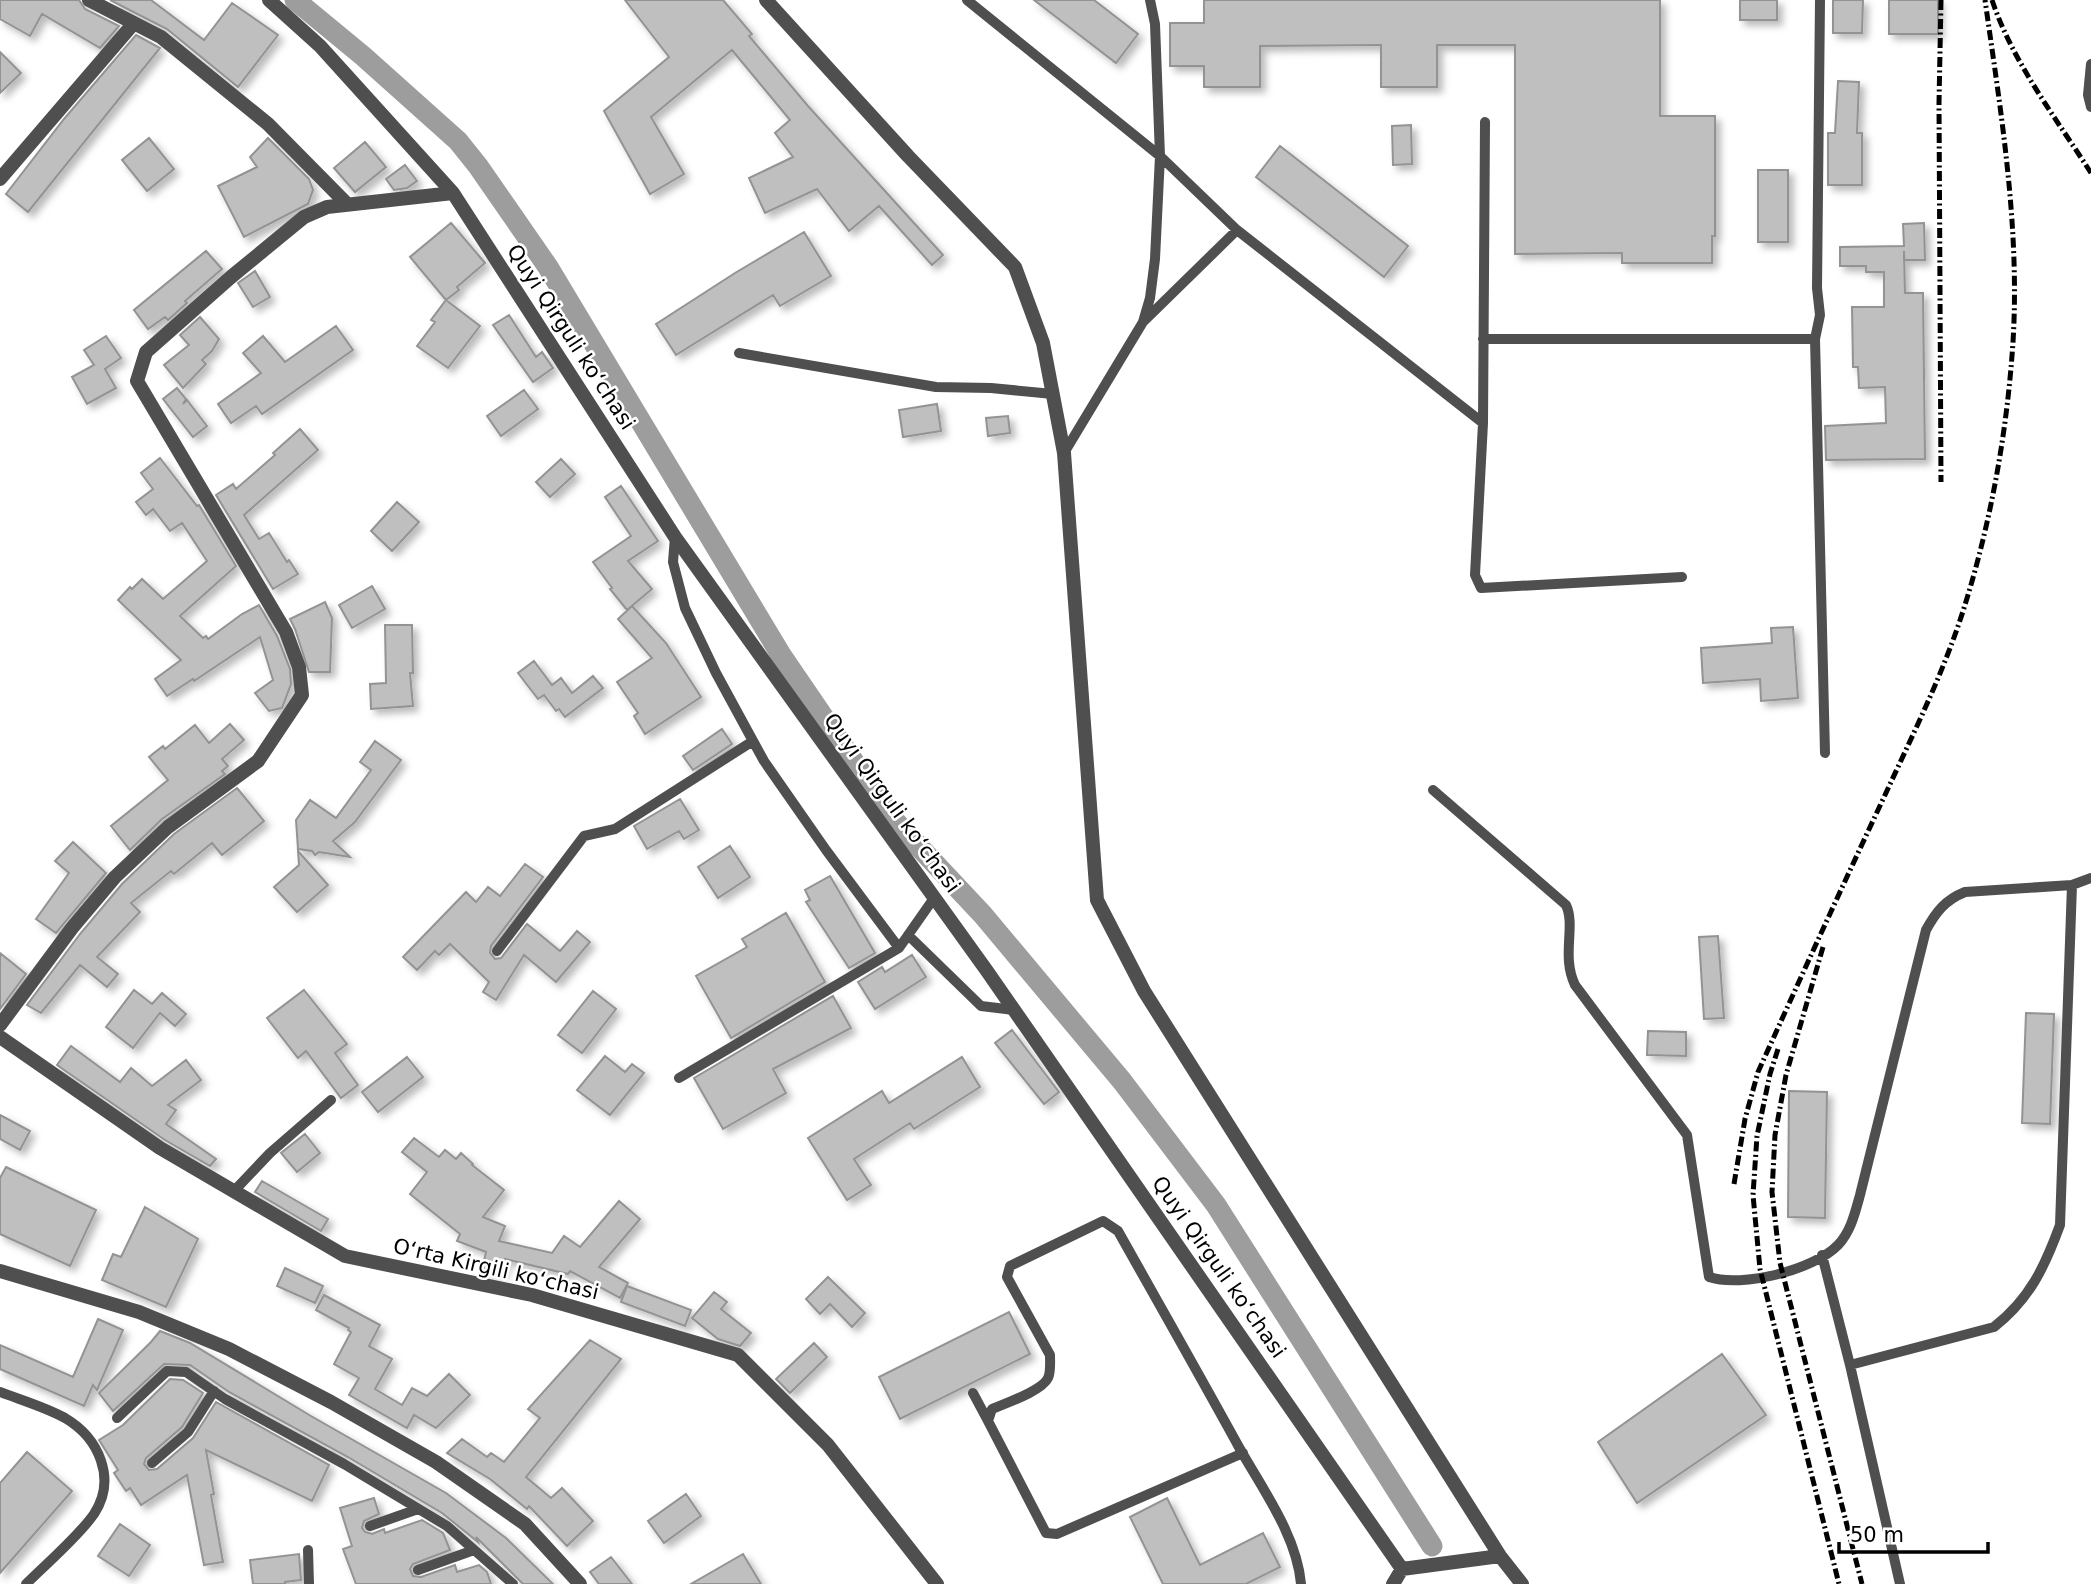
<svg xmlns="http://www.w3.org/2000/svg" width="2091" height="1584" viewBox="0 0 2091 1584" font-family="'DejaVu Sans',sans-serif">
  <defs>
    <filter id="shadow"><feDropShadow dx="5" dy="5" stdDeviation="3.5" flood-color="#0004"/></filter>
  </defs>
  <rect width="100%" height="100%" fill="#fff"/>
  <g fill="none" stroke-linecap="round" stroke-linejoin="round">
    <path stroke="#9d9d9d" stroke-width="21" d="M295,0L363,56L458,141L478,166L548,267L781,655L893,819L983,915L1122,1081L1216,1205L1432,1546"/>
  </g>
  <path fill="#bfbfbf" stroke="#939393" stroke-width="2" filter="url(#shadow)" d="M0,0H79L85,9L119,26L100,48L42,14L30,36L0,19Z
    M110,0H151L204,40L232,3L278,35L238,87L167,29Z
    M625,0H723L752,34L749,36L808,106L943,255L932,265L879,206L849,231L817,189L765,213L749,178L793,157L775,133L790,120L732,50L651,117L684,174L650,194L604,111L669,57Z
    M1034,0H1094L1138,34L1116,63Z
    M1204,0H1660V116H1715V236H1712V263H1622V253L1515,254V45H1437V87H1381V45L1260,46V87H1204V66H1170V23H1204Z
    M1740,0H1777V20H1740Z
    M1833,0H1863L1862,33H1833Z
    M1889,0H1938V34H1889Z
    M136,35L160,48L28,212L6,194L64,119Z
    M0,52L21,73L0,93Z
    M1838,81L1859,82L1857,133H1862V185H1828V133H1835Z
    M1411,125L1412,164L1393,165L1392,126Z
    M149,138L174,169L147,191L122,160Z
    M268,138L309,179L313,190L308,204L244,237L218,186L257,167L250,157Z
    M365,142L386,167L355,192L334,168Z
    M1280,146L1408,246L1384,277L1256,177Z
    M405,165L417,181L407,188L394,190L386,179Z
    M1758,170H1788V242H1758Z
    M451,223L485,263L457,287L459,290L446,300L410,257Z
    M1924,223L1925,260H1904V251L1905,293H1923L1925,459L1826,460L1825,426L1886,423L1885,387L1859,388L1858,367H1853L1852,307H1884V272H1866V266H1840V247L1904,246L1903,224Z
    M804,232L831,276L780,306L773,295L676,355L656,324L735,273Z
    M206,251L222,269L185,301L187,303L168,320L165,317L148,329L134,310Z
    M255,271L270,297L253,307L238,283Z
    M446,300L480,326L448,368L417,346L435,322L431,320Z
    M509,315L536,357L542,352L553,368L533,382L493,325Z
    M200,317L219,339L212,351L202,360L206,364L183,388L164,365L189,345L180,335Z
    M336,326L353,350L262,414L256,406L231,423L218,404L261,373L243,353L263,336L285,362Z
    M106,336L121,358L105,369L116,388L87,404L72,377L94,365L84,350Z
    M177,388L186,399L183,404L187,400L207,426L193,437L163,399Z
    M524,390L538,409L501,436L487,416Z
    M937,404L941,431L903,437L899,410Z
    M1008,416L1010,433L988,436L986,418Z
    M300,429L318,450L244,515L259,539L269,533L287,562L289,560L298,574L273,589L216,495L233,484L236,489L275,455L273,453Z
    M160,458L197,506L199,505L236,566L180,616L203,638L206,636L208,639L242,614L259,605L277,636L290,669L291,684L282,708L269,711L255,693L273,680L260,637L194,681L193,679L167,696L155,679L181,660L118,600L130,587L132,589L142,579L163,599L207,561L182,523L170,531L153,509L146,515L136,502L153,489L141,473Z
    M561,459L575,474L550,497L536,482Z
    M621,486L658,541L628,561L652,589L627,610L610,589L612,588L593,562L631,536L605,497Z
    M397,502L419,522L392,551L371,531Z
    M372,586L385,609L352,628L339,605Z
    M325,602L332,618L330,672H309L295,629L290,619Z
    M632,606L666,643L701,697L645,734L634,716L638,713L617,682L652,658L618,619Z
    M385,625H412L413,673H410L413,706L371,709L370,684L386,683Z
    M1793,627L1798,698L1761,701L1760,679L1703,683L1701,648L1772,643L1771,628Z
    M534,661L552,685L561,678L572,693L593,676L603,688L565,717L559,709L556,711L544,695L538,699L518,673Z
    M230,724L244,740L222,759L228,766L222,771L225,774L162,819L130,850L111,826L168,780L149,757L163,746L165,749L195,725L209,743Z
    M722,729L732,744L693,770L683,756Z
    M375,741L401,760L355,822L333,841L350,857L319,852L315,855L312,851L298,849L296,820L310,800L336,818L371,770L360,762Z
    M237,788L264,821L222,855L212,843L174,874L171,871L131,903L140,912L97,957L118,974L107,987L80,965L41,1013L27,1005L80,934L122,884L174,834Z
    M680,799L699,830L684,839L679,831L647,849L634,826Z
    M73,842L106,873L56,933L36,919L69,873L55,861Z
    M730,846L750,877L718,898L698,867Z
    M298,851L328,885L297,912L274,887L299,865Z
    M525,864L543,877L491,946L490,953L495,959L501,958L527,924L560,951L577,931L590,942L556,982L524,955L496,1000L483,992L489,982L450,944L439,955L435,951L417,970L403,957L466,892L476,902L488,887L500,896Z
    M830,876L875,953L849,968L806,902L810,900L805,890Z
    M786,913L825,982L731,1038L696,976L747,947L742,939Z
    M1718,936L1724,1018L1704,1019L1699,937Z
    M0,953L26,974L0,1009Z
    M912,955L926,977L875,1009L858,982L882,967L885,972Z
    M134,990L152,1004L162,993L186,1014L175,1026L160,1013L133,1048L106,1027Z
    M304,990L347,1044L335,1053L358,1085L341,1098L306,1051L298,1058L267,1018Z
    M593,991L616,1009L582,1053L558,1035Z
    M833,996L851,1028L773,1069L786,1093L723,1129L694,1078Z
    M2026,1013L2054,1014L2050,1124L2022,1123Z
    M1012,1030L1059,1092L1044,1104L995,1043Z
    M1648,1031L1686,1032V1056L1647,1055Z
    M71,1046L120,1082L131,1068L152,1086L186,1060L201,1080L168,1105L176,1110L166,1124L216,1159L210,1166L165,1140L57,1065Z
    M605,1056L625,1072L632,1064L644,1073L610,1115L577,1090Z
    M407,1057L423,1077L378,1112L362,1092Z
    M962,1057L980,1087L914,1129L910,1123L854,1159L871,1185L847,1200L808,1138L882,1091L889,1103Z
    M1789,1091L1827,1092L1825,1218L1788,1217Z
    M0,1115L30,1131L20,1150L0,1139Z
    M305,1134L320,1153L297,1172L281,1153Z
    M414,1138L439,1157L445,1150L456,1159L461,1153L473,1164L472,1165L504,1190L483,1217L505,1226L499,1241L552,1253L564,1236L580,1247L619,1201L640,1219L599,1267L628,1283L620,1298L570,1271L568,1274L505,1259L502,1274L482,1270L486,1252L457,1241L460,1234L410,1194L427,1172L402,1152Z
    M6,1167L96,1210L70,1266L0,1234V1178Z
    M262,1181L328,1219L321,1231L255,1192Z
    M145,1207L198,1239L166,1307L102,1280L113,1254L121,1257Z
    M285,1268L323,1286L315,1303L277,1286Z
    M828,1277L865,1313L852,1327L830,1304L820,1314L806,1299Z
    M627,1286L691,1310L685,1326L621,1302Z
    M714,1292L727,1302L721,1309L751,1333L740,1346L718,1339L692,1318Z
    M324,1295L380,1325L369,1346L392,1359L375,1389L402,1405L412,1388L427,1396L449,1374L470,1395L436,1428L414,1415L407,1428L349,1395L359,1378L334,1364L351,1332L348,1330L349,1328L316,1310Z
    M1009,1312L1030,1354L900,1419L879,1377Z
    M98,1319L123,1330L97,1390L93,1385L84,1406L0,1369V1345L73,1377Z
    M160,1331L190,1343L311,1416L446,1493L506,1538L553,1584H523L476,1537L478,1542L442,1513L348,1457L229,1392L190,1365L164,1364L113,1411L99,1393L151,1342Z
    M590,1340L621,1359L526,1477L551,1498L562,1488L593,1521L567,1546L529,1506L527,1509L490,1479L447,1453L462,1439L487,1457L491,1453L504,1462L540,1418L528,1409Z
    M814,1343L827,1357L790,1393L776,1379Z
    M1722,1354L1766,1415L1637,1503L1598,1442Z
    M170,1379L183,1380L203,1393L182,1427L146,1458L144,1464L149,1470L157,1469L193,1438L216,1402L329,1465L312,1501L206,1450L214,1494L211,1495L223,1562L204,1565L187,1475L141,1505L130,1488L126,1491L114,1473L118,1470L99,1440L123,1425Z
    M27,1452L72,1491L0,1573V1483Z
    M686,1494L701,1516L664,1543L648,1521Z
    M374,1498L379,1514L364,1521L362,1528L365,1532L372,1534L384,1529L385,1533L422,1520L443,1533L450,1550L413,1564L410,1569L413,1576L421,1577L455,1565L457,1572L479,1565L487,1572L491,1584H356L343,1549L352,1546L340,1508Z
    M1167,1498L1200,1565L1263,1533L1280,1567L1246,1584H1163L1130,1517Z
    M120,1524L150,1545L129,1576L98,1556Z
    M299,1554L301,1580L285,1582V1584H253L250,1560Z
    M743,1554L761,1584H691Z
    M611,1557L632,1584H599L590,1572Z"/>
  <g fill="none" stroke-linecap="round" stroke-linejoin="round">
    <path stroke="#4f4f4f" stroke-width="10" d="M967,0L1160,156L1237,230L1483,423
      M1820,0L1817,288L1820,315L1815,339L1825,753
      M2091,64L2088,95L2091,107
      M1485,122L1483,423L1475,575L1481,588L1682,577
      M1143,322L1237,230
      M1483,339H1815
      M739,353L936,387L991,388L1053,394
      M1064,453L1143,322L1150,298L1155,259L1160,156L1155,24L1150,0
      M675,537L673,562L685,608L716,673L753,741L764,761L826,850L899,948
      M1433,790L1566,905C1576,926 1561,956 1575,985L1687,1135L1709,1277C1742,1288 1814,1270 1838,1245C1851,1231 1855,1213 1860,1195L1926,930C1936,912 1945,900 1965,892L2072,885L2091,878
      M908,935L981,1006L1014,1010
      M497,951L584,836L615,829L753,741
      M679,1078L899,948L934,898
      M234,1191L270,1153L331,1100
      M1822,1255L1850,1365L1900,1584
      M1850,1365L1994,1327C2030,1299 2045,1266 2060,1225L2072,885
      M0,1392C21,1400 45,1407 65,1418C99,1438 117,1479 94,1514C78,1537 46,1564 26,1584
      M973,1393L988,1421
      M117,1418L167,1371L186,1372L225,1399L344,1464L447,1526L513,1584
      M1243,1453L1057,1534L1046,1533L988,1421L992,1409C1006,1403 1042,1391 1048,1378C1051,1372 1050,1362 1050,1355L1007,1277L1010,1266L1103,1221L1118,1231C1159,1304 1200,1376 1240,1449C1263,1490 1297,1536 1301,1584
      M152,1463L188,1432L214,1391
      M370,1526L418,1509
      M308,1550L309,1584
      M418,1570L474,1550"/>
    <path stroke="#4f4f4f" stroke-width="14" d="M89,0L161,37L268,124L347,204
      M269,0L320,46L453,193L675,537L987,971L1402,1569L1500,1556
      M766,0L908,156L1015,267L1043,343L1064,453L1097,900L1144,991L1500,1556L1522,1584
      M0,179L134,23
      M0,1025L72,928L115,877L168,827L258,761L302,695L299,667L286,632L137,381L146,352L231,277L304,217L327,207L453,193
      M0,1037L160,1148L345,1256L532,1295L738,1355L828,1445L937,1584
      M0,1271L139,1312L229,1349L331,1402L436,1462L525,1524L580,1584
      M1393,1584L1402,1569"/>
    <path stroke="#000" stroke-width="5" stroke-dasharray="10 3.5 2 3.5" stroke-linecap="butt" d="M1941,0L1939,103L1941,482
      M1992,0C2013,63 2056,118 2091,173
      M1823,947L1786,1075L1775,1135L1772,1192L1780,1263L1862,1584
      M1778,1049L1770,1074L1757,1136L1753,1195L1760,1269L1839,1584
      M1734,1184L1745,1119L1758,1072C1800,979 1842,887 1885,795C1913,734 1944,672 1964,608C1991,522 2007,432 2013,342C2020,227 2001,113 1985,0"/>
  </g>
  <g text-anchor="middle" stroke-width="5" stroke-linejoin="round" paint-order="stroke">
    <g font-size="21" fill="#000" stroke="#fff">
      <text transform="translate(571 337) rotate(57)" y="7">Quyi Qirguli koʻchasi</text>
      <text transform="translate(892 803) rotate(54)" y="7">Quyi Qirguli koʻchasi</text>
      <text transform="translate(1219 1267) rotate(55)" y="7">Quyi Qirguli koʻchasi</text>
      <text transform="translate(496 1269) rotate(13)" y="7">Oʻrta Kirgili koʻchasi</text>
    </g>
  </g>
  <path d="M1839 1542v10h149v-10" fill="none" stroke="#000000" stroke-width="3.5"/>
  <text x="1850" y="1542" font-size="21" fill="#000000" stroke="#ffffff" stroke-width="5" paint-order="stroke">50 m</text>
</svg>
